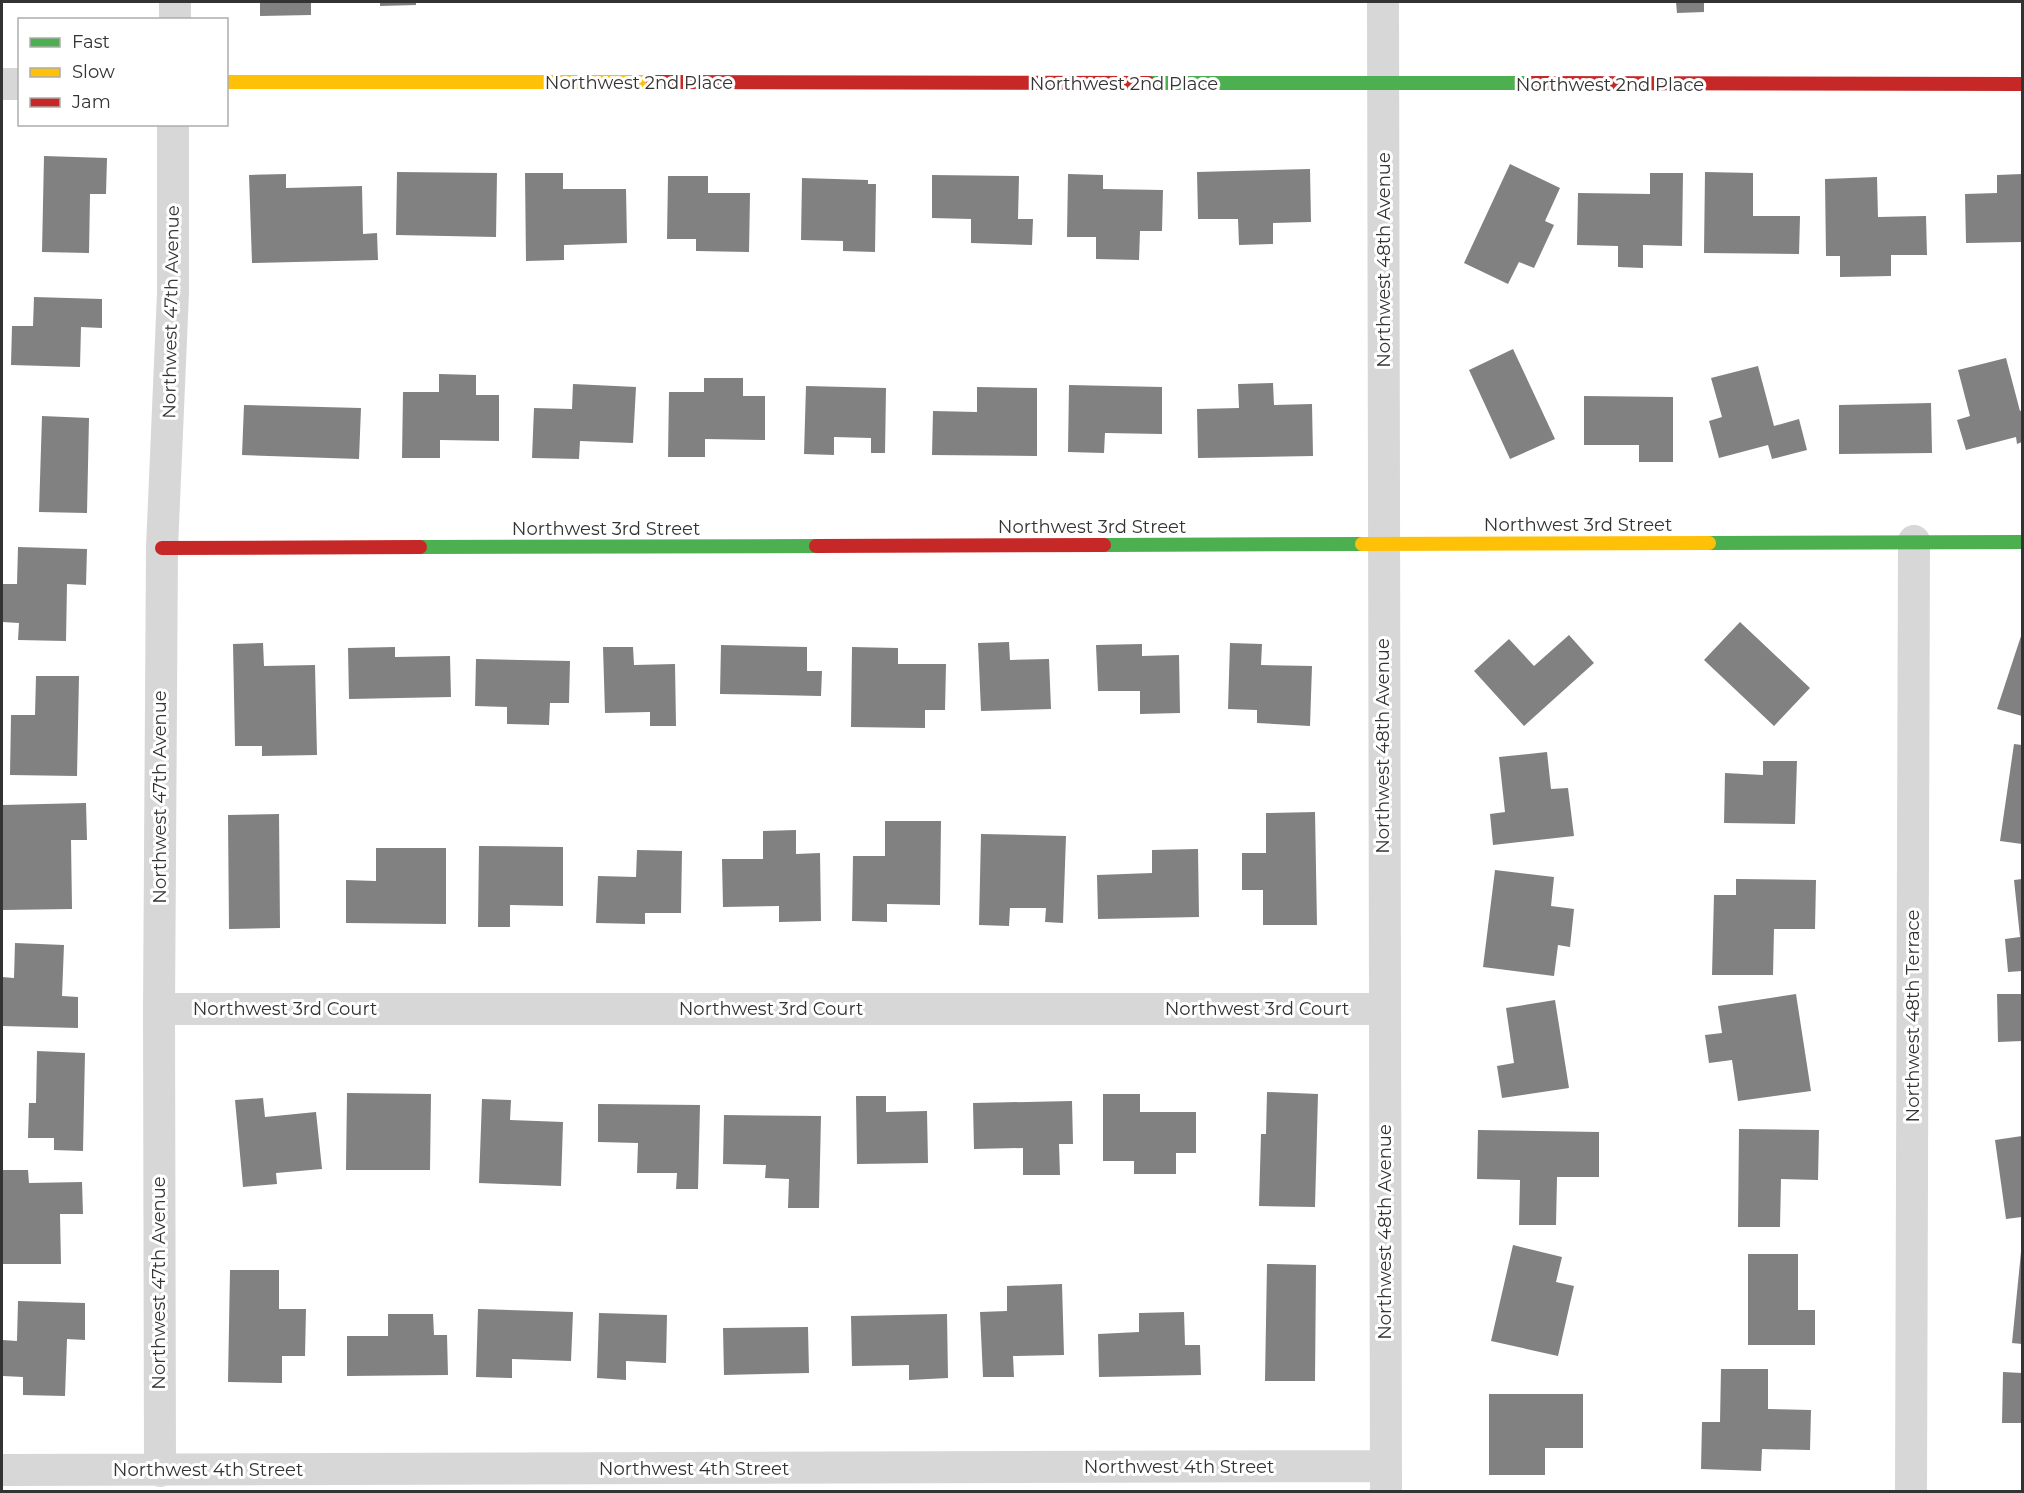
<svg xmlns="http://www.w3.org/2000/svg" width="2024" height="1493" viewBox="0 0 2024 1493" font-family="Montserrat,sans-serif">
  <rect width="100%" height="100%" fill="#fff"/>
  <path fill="#818181" d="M260,2H311V15L260,16Z
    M380,2H416V5L380,6Z
    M1676,2H1704V12L1677,13Z
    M44,156L107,158L106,194H90L89,253L42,252Z
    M1510,164L1560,188L1545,221L1554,225L1534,268L1519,262L1508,284L1464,263Z
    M1310,169L1311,222L1273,223V244L1239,245L1238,219H1198L1197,172Z
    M397,172L497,173L496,237L396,235Z
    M1705,172L1753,173V216H1800L1799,254L1704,253Z
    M525,173H563V189H626L627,243L564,245V260L526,261Z
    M1650,173H1683L1682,246L1643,245V268L1618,267V246L1577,245L1578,193L1650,194Z
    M286,174V188L362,186L363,234L377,233L378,260L252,263L249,175Z
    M1068,174L1103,175V189L1163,190L1162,231H1140L1139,260L1096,259V237H1067Z
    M2022,174V242L1966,243L1965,194L1997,193V175Z
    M932,175L1019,176L1018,219H1033L1032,245L971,243V219L932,218Z
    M668,176H708V193H750L749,252L696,251V239H667Z
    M1877,177L1878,217L1926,216L1927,255H1891V276L1840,277V256H1826L1825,179Z
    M802,178L868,180V184H876L875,252L843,251V241L801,240Z
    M34,297L102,299V328L81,327L80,367L11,365L12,326H33Z
    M1513,349L1555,439L1510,459L1469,370Z
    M2006,358L2020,411L2022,410V442L2017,444L2016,437L1966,450L1957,420L1970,416L1958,370Z
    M1758,366L1774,426L1799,419L1807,450L1772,459L1768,445L1719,458L1709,421L1722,417L1711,378Z
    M439,374L476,375V395H499V441L440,440V458H402L403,392H439Z
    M704,378H743V396H765V440L705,439V457H668L669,392H704Z
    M1273,383L1274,405L1312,404L1313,456L1198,458L1197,409L1239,408L1238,384Z
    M573,384L636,387L633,443L580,441L579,459L532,458L534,408L572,409Z
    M1069,385L1162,387V434L1105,433L1104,453L1068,452Z
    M806,386L886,388L885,453H871V438L834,437V455L804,454Z
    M977,387L1037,388V456L932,455L933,411L977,412Z
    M1584,396L1673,397V462H1639V445H1584Z
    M1931,403L1932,453L1839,454V405Z
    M244,405L361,408L359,459L242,455Z
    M42,416L89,418L87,513L39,512Z
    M18,547L87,549L86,585L67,584L66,641L18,640L19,623L2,622V584H17Z
    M1740,622L1810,688L1774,726L1704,660Z
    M2022,633V716L1997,709Z
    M1569,635L1594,663L1524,726L1474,671L1509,639L1534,666Z
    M1009,642L1010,660L1049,659L1051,709L981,711L978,643Z
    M263,643L264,666L315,665L317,755L262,756V746H235L233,644Z
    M1230,643L1262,644L1261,665L1312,666L1310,726L1257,723V710L1228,709Z
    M1142,644V656L1179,655L1180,713L1140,714V691H1098L1096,645Z
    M721,645L807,647V671H822L821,696L720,694Z
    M395,647V657L450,656L451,697L349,699L348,648Z
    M603,647H633L634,665L675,664L676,726H650V712L605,713Z
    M852,647L898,648V664H946L945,710H925V728L851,727Z
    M476,659L570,661L569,703H550L549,725L507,724V707L475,706Z
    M36,676H79L77,776L10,775L11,715H35Z
    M2014,744L2022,745V844L2000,841Z
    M1547,752L1551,789L1568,788L1574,836L1493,845L1490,814L1505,812L1499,757Z
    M1763,761H1797L1795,824L1724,823L1725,773L1763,775Z
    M86,803L87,840H71L72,909L2,910V805Z
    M1315,812L1317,925H1263V890H1242V853H1266V813Z
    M279,814L280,928L229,929L228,815Z
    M885,821H941L940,905L887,904V922L852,921L853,856H885Z
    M796,830V854L820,853L821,921L779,922V906L723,907L722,859H763V831Z
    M981,834L1066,836L1063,923L1045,922L1046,908H1010L1009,926L979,925Z
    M479,846L563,847V906L510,905V927H478Z
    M376,848H446V924L346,923V880L376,881Z
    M1198,849L1199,917L1098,919L1097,875L1152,873V850Z
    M637,850L682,851L681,913H645V924L596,923L598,876L636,877Z
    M1495,870L1554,877L1551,906L1574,909L1570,947L1558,945L1554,976L1483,967Z
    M1736,879L1816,880L1815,929H1774L1773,975H1712L1714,895H1736Z
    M2022,879V971L2008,972L2005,939L2020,937L2014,880Z
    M15,943L64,945L62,996L78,997V1028L2,1026V977L14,978Z
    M1796,994L1811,1091L1738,1101L1732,1060L1709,1063L1705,1035L1722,1033L1718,1006Z
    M1997,994H2022V1041L1998,1042Z
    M1555,1000L1569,1088L1502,1098L1497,1066L1514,1063L1506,1008Z
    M37,1051L85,1053L83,1151L54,1150V1138H28L29,1103H36Z
    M1267,1092L1318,1094L1315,1207L1259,1206L1261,1134H1266Z
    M347,1093L431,1094L430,1170H346Z
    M1103,1094H1140V1112H1196V1153H1176V1174H1134V1161H1103Z
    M856,1096H886V1112L927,1111L928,1163L857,1164Z
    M263,1098L265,1117L316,1112L322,1169L276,1173L277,1184L243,1187L235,1100Z
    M482,1099L511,1100L510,1120L563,1122L561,1186L479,1183Z
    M1072,1101L1073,1144H1059L1060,1175H1023V1148L974,1149L973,1103Z
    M598,1104L700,1105L698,1189H676L677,1173H637L638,1143L598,1142Z
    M724,1115L821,1116L819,1208H788L789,1179L765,1178L766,1165L723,1164Z
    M1739,1129L1819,1130L1818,1180L1781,1179L1780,1227H1738Z
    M1478,1130L1599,1132V1177H1557L1556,1225H1519L1520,1180L1477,1179Z
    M2022,1136V1217L2006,1219L1995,1140Z
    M2,1170H28L29,1183L82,1182L83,1214H60L61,1264H2Z
    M1513,1245L1562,1257L1556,1282L1574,1286L1558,1356L1491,1341Z
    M2021,1252H2022V1344L2012,1343Z
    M1748,1254H1798V1310H1815V1345H1748Z
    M1267,1264L1316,1265L1315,1381H1265Z
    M230,1270H279V1309H306L305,1356H282V1383L228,1382Z
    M1062,1284L1064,1355L1013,1356L1014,1377H983L980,1312L1007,1311V1286Z
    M18,1301L85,1303V1340L67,1339L65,1396L23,1395V1377L3,1376V1340L17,1341Z
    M478,1309L573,1312L571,1361L512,1359V1378L476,1377Z
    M1184,1312L1185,1345H1200L1201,1375L1099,1377L1098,1334L1139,1332V1313Z
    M599,1313L667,1315L666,1363L626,1361V1380L597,1378Z
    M388,1314H433L434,1335H447L448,1375L347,1376V1336H388Z
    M947,1314L948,1378L909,1380V1365L852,1366L851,1316Z
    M808,1327L809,1373L724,1375L723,1328Z
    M1721,1369H1768V1409L1811,1410L1810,1450L1762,1449L1761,1471L1701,1469L1702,1422H1720Z
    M2003,1372L2022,1373V1423H2002Z
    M1489,1394H1583V1448H1545V1475H1489Z"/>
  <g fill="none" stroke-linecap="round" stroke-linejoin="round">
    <path stroke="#d7d7d7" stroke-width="32" d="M1383,2L1386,1492
      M175,20V2
      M2,84H20
      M159,1009H1384
      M2,1470L1385,1466
      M160,1471L159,1009L162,548L173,293V124
      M1911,1492L1914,541"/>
    <path stroke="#4caf50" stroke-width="14" d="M1149,83H1531
      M1709,543L2022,542
      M1104,545L1362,544
      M420,547L816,546"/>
    <path stroke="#ffc107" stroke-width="14" d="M226,82H653
      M1362,544L1709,543"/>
    <path stroke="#c62828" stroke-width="14" d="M653,82L1149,83
      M1531,83L2022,84
      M816,546L1104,545
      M162,548L420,547"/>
  </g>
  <g text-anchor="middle" stroke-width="6" stroke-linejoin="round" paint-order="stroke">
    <g font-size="18" fill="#333" stroke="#fff">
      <text x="639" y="89">Northwest 2nd Place</text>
      <text x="1124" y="90">Northwest 2nd Place</text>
      <text x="1610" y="91">Northwest 2nd Place</text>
      <text transform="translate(1384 260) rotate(-90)" y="6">Northwest 48th Avenue</text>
      <text transform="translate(171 312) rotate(-89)" y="6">Northwest 47th Avenue</text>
      <text x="1578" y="531">Northwest 3rd Street</text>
      <text x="1092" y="533">Northwest 3rd Street</text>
      <text x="606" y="535">Northwest 3rd Street</text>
      <text transform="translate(1383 746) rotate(-90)" y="6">Northwest 48th Avenue</text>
      <text transform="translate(160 797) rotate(-90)" y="6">Northwest 47th Avenue</text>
      <text x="285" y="1015">Northwest 3rd Court</text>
      <text x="771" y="1015">Northwest 3rd Court</text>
      <text x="1257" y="1015">Northwest 3rd Court</text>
      <text transform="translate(1913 1016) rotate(-90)" y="6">Northwest 48th Terrace</text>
      <text transform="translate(1385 1232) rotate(-90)" y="6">Northwest 48th Avenue</text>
      <text transform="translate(159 1283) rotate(-90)" y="6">Northwest 47th Avenue</text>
      <text x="1179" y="1473">Northwest 4th Street</text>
      <text x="694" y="1475">Northwest 4th Street</text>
      <text x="208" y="1476">Northwest 4th Street</text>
    </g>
  </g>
  <rect width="2024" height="1493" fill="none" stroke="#333333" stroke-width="6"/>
  <rect x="18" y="18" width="210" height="108" fill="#ffffff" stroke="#adadad" stroke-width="1.5"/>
  <rect x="30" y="38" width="30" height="9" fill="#4caf50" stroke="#adadad" stroke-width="1.5"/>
  <text x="72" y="48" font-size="18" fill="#333333">Fast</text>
  <rect x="30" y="68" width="30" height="9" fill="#ffc107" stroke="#adadad" stroke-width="1.5"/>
  <text x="72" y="78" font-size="18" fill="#333333">Slow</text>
  <rect x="30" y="98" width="30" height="9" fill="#c62828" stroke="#adadad" stroke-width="1.5"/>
  <text x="72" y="108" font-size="18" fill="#333333">Jam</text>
</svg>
